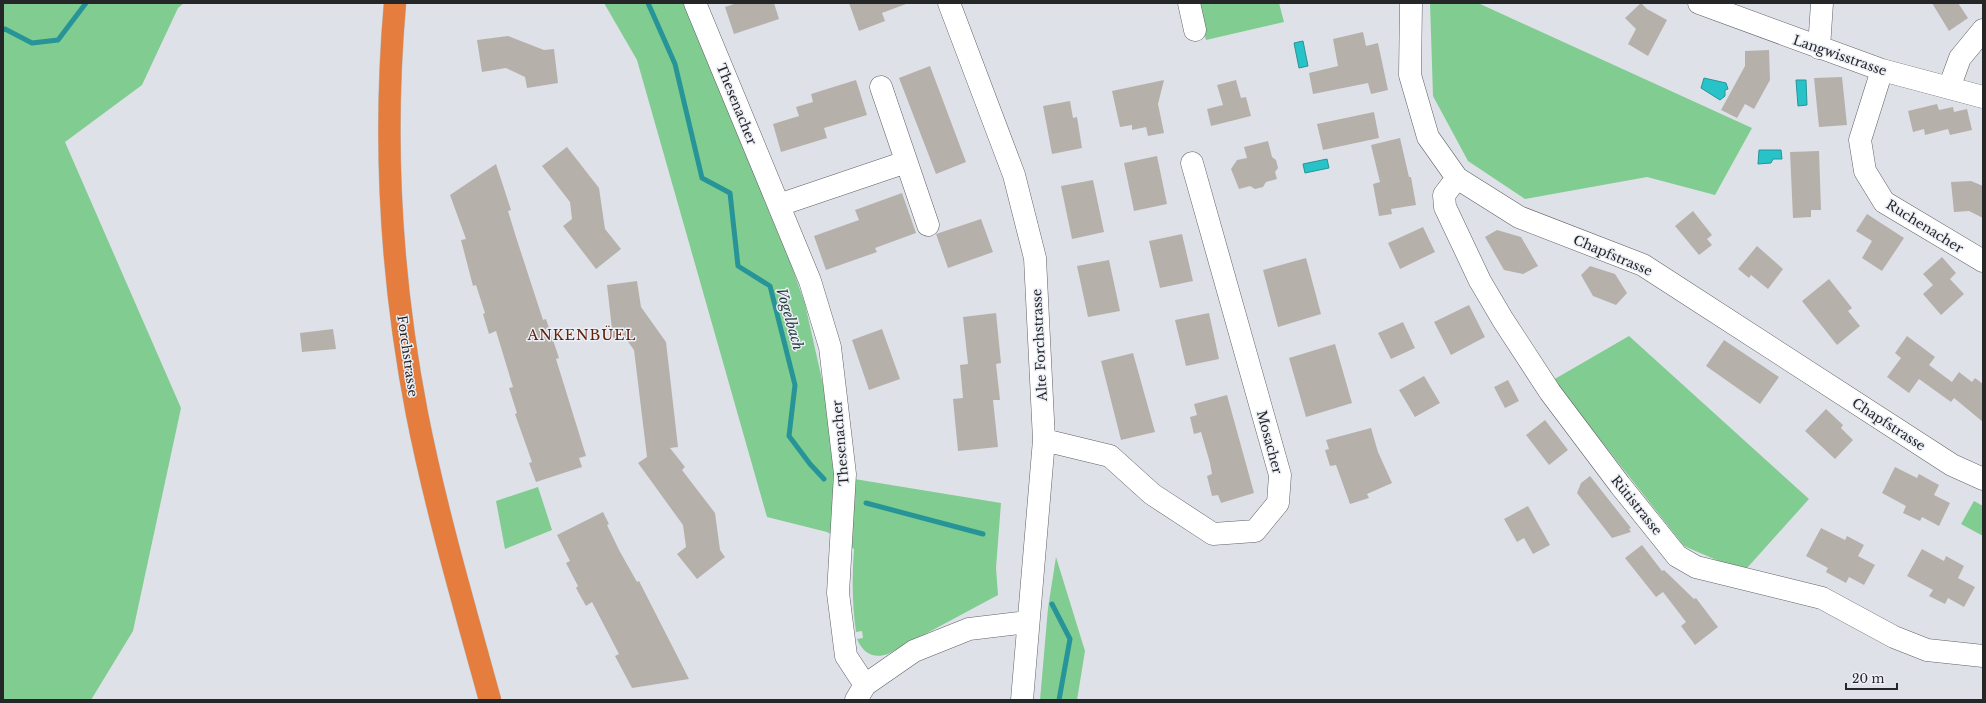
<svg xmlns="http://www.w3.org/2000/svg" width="1986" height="703" viewBox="0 0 1986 703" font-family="'Libre Baskerville',serif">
  <rect width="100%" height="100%" fill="#dfe1e8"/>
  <path fill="#81cc91" d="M13,3H184L178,8L142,85L65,142L181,408L133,631L91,700H3V4Z
    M604,3H686L772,210L805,304L831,420L836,476L1001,503L996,568L998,595L888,654C873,659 863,653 857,639L863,638L862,631L856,632C852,604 852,577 854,549L827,532L767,517L637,60Z
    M1197,3H1279L1284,22L1206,40Z
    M1430,3H1478L1752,128L1715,195L1647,177L1525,199L1468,161L1433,96Z
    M1629,336L1809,499L1747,568L1728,565L1684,546L1553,380Z
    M538,487L552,530L505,549L496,501Z
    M1974,501L1983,506V536L1961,524Z
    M1056,557L1085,651L1077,700H1040L1048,608Z"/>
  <path fill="#28c3c8" stroke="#279498" d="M1303,41L1308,66L1299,68L1294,43Z
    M1704,78L1726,83L1728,89L1725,90V96L1720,100L1701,88Z
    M1796,80H1806L1807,105L1798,106Z
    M1759,150H1781L1782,159H1773L1771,163L1758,164Z
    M1327,159L1329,168L1305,173L1303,164Z"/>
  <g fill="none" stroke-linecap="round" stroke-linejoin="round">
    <path stroke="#279498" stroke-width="5" d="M648,3L675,64L702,178L730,193L738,266L770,286L795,385L789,436L810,464L824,479
      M3,30L5,29L32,43L58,40L86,3
      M866,503L983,534
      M1052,604L1070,639L1059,700"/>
  </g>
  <path fill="#b6b0ab" d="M737,3H774L779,19L734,34L725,7Z
    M849,3H906V4L882,13L885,21L859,31Z
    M1641,3L1647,9L1667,20L1648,56L1628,44L1636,29L1625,18Z
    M1932,3H1958L1968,18L1949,31Z
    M1363,32L1366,46L1378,43L1388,90L1371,94L1368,83L1313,94L1309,73L1338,66L1333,39Z
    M508,36L544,50L554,49L558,83L527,88L525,77L506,68L482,72L477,40Z
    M1769,50L1770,80L1754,109L1745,104L1737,118L1721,110L1745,66V51Z
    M930,66L966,162L936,174L899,78Z
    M1842,77L1847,125L1819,127L1814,78Z
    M856,80L867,115L824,128L827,138L781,152L773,124L799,116L796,107L813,102L811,94Z
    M1164,80L1158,104L1164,133L1148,136L1146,127L1132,130V125L1120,127L1112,91Z
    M1236,80L1241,98L1246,97L1251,116L1211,126L1207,109L1223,105L1217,85Z
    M1070,101L1073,118L1077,117L1082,148L1052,154L1043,106Z
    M1937,104L1939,110L1953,107L1954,112L1967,109L1972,130L1950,135L1948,129L1925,135L1924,129L1913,132L1908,111Z
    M1374,112L1379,138L1323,150L1317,124Z
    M1400,138L1409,177H1411L1416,205L1391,209L1392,214L1379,216L1373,184L1380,182L1371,145Z
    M1268,141L1272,157L1276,160L1278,168L1275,172L1277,179L1266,182L1263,187L1255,189L1250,186L1239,189L1231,169L1237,160L1247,158L1244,147Z
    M567,147L599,188L605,229L621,249L596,269L563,226L572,219L570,202L542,166Z
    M1819,151L1821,210H1811V217L1793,218L1790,152Z
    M1157,156L1167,204L1134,211L1124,163Z
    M496,164L511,210L508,211L516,237L543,320L546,319L559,358L556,359L586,456L579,458L582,467L536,482L529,463L532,462L515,414L517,413L509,388L513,387L496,331L489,334L483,314L485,313L476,285L473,286L461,240L466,239L450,195Z
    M1093,180L1104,232L1072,239L1061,186Z
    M1971,181L1983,186V218L1969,211L1954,212L1951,182Z
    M902,193L916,233L875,248L877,252L826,270L814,236L859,220L855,210Z
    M1693,211L1712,235L1707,239L1712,245L1699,255L1675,226Z
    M1867,214L1904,238L1882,271L1862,258L1872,241L1856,231Z
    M981,219L993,252L948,268L936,234Z
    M1423,227L1435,252L1400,269L1388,243Z
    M1497,230L1521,237L1538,266L1523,274L1504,270L1485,237Z
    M1182,234L1193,281L1160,288L1149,241Z
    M1757,246L1783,269L1768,289L1751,275L1749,278L1738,269Z
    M1942,257L1956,273L1950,279L1964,294L1941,315L1923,294L1933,285L1923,274Z
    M1306,258L1321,314L1278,327L1263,270Z
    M1109,260L1120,311L1088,317L1077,266Z
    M1590,266L1615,274L1627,293L1616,305L1593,296L1581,275Z
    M1829,279L1852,308L1848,311L1860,326L1837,345L1802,301Z
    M637,281L641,307L666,342L678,447L670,448L685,467L682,470L715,513L720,550L725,557L697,579L677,554L686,547L683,525L638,463L647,457L634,350L624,336L613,338L607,285Z
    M1469,305L1485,337L1451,355L1434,322Z
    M996,313L1001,363L996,364L1000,400H993L998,447L958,451L953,399L963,398L960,365L968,364L963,317Z
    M1209,313L1219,359L1186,366L1175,320Z
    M1403,322L1415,348L1391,359L1378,333Z
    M333,329L336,349L302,352L300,333Z
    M882,329L900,379L869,390L852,340Z
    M1907,336L1935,357L1929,365L1952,382L1959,372L1972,382L1975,378L1983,384V422L1954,398L1951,402L1919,379L1909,393L1887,377L1901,358L1895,353Z
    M1724,340L1779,377L1760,404L1706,366Z
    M1335,344L1352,403L1306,417L1289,358Z
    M1133,353L1155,432L1121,440L1101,361Z
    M1424,376L1440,403L1415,417L1399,390Z
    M1508,380L1519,401L1505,408L1494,387Z
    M1227,395L1254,493L1221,503L1218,495L1212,496L1207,476L1212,474L1210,463L1201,432L1194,434L1190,417L1197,415L1194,404Z
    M1826,409L1843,425L1841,428L1853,440L1835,459L1805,431Z
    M1545,420L1568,450L1549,465L1526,435Z
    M1371,428L1378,452L1392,483L1367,494L1369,498L1350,504L1336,465L1330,466L1325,450L1329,449L1326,440Z
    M1895,467L1917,478L1919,474L1939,485L1934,495L1950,503L1939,526L1922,517L1920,521L1903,513L1906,506L1882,493Z
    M1590,476L1631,528L1629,529L1631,532L1612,538L1577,493L1581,483Z
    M1528,506L1550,545L1533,554L1524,538L1517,542L1504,519Z
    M603,512L609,524L607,525L619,550L637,582L639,581L689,679L632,688L615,656L619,654L592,602L586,606L576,588L578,586L566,563L570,561L557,535Z
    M1821,528L1845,540L1847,536L1864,545L1858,556L1875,565L1864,585L1849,577L1846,583L1826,572L1828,568L1806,556Z
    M1642,545L1662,571L1664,570L1694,599L1696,598L1718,627L1695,645L1681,626L1686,622L1663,592L1656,597L1625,558Z
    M1922,549L1944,561L1946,556L1964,566L1958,578L1975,587L1964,607L1948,598L1945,604L1929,596L1933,590L1907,576Z"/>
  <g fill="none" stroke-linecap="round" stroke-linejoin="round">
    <g stroke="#5f6167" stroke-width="23">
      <path id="minor" d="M695,3L810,281L830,347L845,474L838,593L846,656L865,685
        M949,3L1014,175L1035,258L1044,440L1022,700
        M1189,3L1195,30
        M1411,3L1410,75L1428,137L1457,178L1519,217L1643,265L1952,465L1983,479
        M1699,3L1882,70L1983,97
        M1819,48L1822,3
        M1882,70L1860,140L1865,171L1884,202L1983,261
        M881,87L928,225
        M1949,88L1960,58L1983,30
        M1457,178L1444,195L1445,207L1480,281L1503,320L1550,392L1620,485L1677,556L1696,567L1822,598L1894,637L1927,650L1983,656
        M779,205L906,162
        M1044,440L1110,456L1152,494L1213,534L1255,531L1278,503L1280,475L1192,163
        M856,700L865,685L914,651L969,629L1028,622"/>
    </g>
    <g stroke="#bebebe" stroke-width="23">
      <path id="highway" d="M395,3C383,139 391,280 417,414C436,510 464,605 490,700"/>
    </g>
    <use href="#minor" stroke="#fff" stroke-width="22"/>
    <use href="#highway" stroke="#e47d3d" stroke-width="22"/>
  </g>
  <g text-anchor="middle" stroke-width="3" stroke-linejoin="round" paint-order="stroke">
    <g font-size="13" fill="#252628" stroke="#eceff6">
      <text transform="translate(1840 55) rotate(19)" y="5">Langwisstrasse</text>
      <text transform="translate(737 104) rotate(68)" y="5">Thesenacher</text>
      <text transform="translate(1925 226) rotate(32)" y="5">Ruchenacher</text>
      <text transform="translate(1613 255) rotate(23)" y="5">Chapfstrasse</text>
      <text transform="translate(1039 345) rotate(-93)" y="5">Alte Forchstrasse</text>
      <text transform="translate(408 356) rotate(82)" y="5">Forchstrasse</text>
      <text transform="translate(1889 424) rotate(33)" y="5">Chapfstrasse</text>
      <text transform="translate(1270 442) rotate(75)" y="5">Mosacher</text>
      <text transform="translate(840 443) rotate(-95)" y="5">Thesenacher</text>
      <text transform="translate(1637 505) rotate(51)" y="5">Rütistrasse</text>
    </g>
    <g font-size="14" font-style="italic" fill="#233b3c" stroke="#eceff6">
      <text transform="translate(790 319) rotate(74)" y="5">Vogelbach</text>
    </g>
    <g font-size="14" letter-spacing="1" fill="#622109" stroke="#eceff6">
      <text x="582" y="340">ANKENBÜEL</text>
    </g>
  </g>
  <rect width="1986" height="703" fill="none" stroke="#252628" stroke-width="8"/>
  <path d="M1846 683v6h51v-6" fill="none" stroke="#252628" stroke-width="2"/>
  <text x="1852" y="683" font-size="12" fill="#252628" stroke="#eceff6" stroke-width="3" paint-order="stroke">20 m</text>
</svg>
